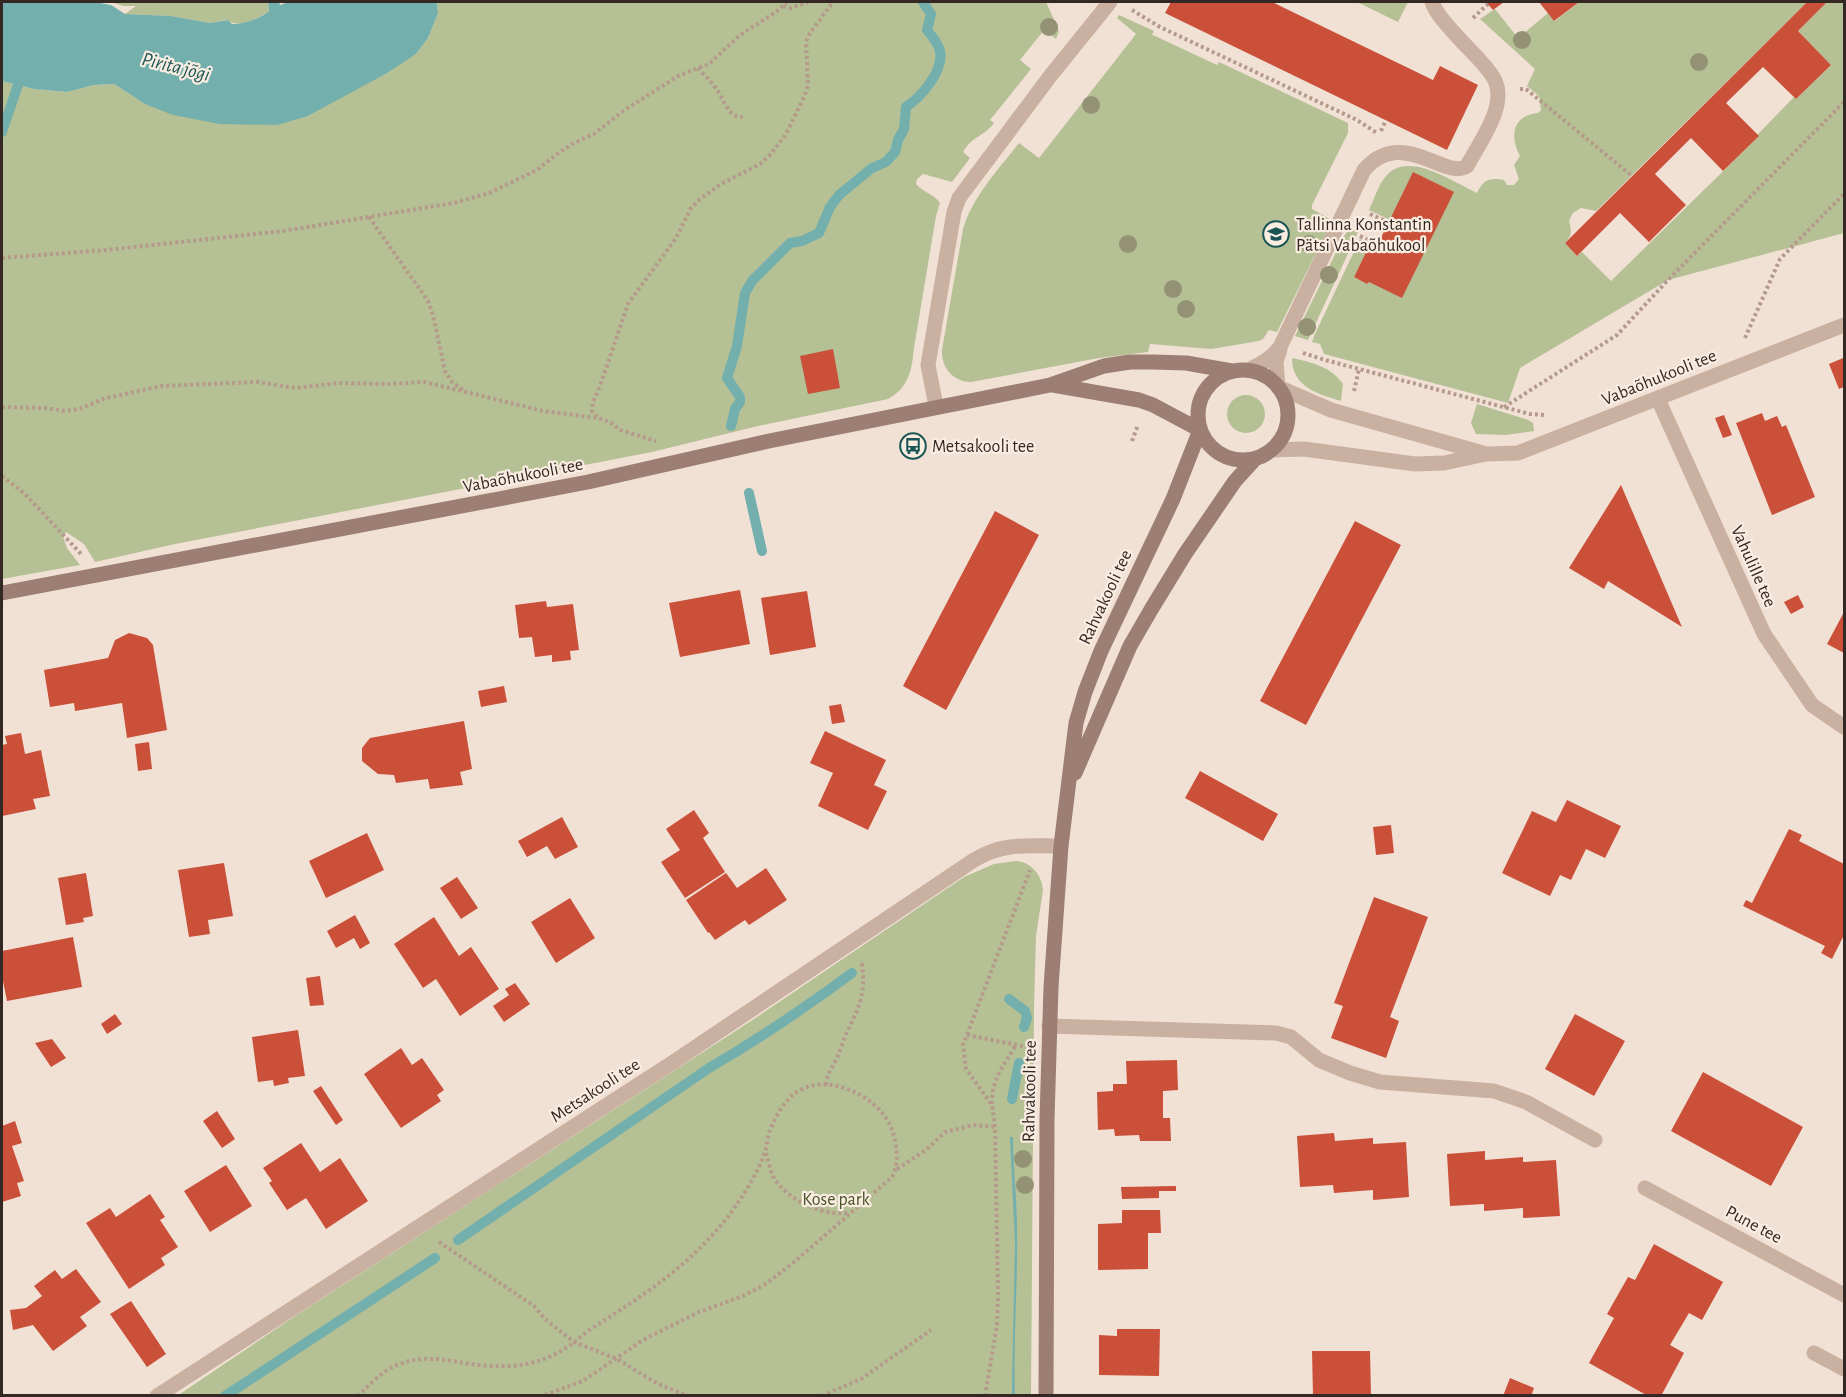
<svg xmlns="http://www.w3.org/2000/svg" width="1846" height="1397" viewBox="0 0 1846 1397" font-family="'Alegreya Sans',sans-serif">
  <rect width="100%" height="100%" fill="#f1e1d5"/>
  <path fill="#b5c095" d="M111,2H268L269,11C259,18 238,29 227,20L210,23L171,16L125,14L136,6H123Z
    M437,2H1046L1059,31L1056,39L1044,30L1020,60L1031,69L990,120L994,123C984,137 973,135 963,152L970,158L952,182L923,174L917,179L916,184C923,192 935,195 940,203L936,216L914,348C912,369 909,388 888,399L758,426L652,452L175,544L95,562L84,544L66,532L63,537L67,548L80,565L2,579V81L34,89L67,92L94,85L114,84L145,104L308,116L416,54L428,38L438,13Z
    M1357,2H1408L1398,22Z
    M1579,2H1807L1596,211L1581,208L1573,213L1569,221C1572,232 1572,235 1565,243L1577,256L1582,252L1611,281L1758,137L1757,135L1794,97L1796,99L1831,65L1798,31L1827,2H1844V233L1668,280L1520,368L1508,403L1324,354L1320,344L1312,342L1314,336L1360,239L1376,248L1369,246L1354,277L1367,284L1390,220L1369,210C1374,200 1378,185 1386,176C1408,150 1453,182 1477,193C1483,180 1489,177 1504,180L1507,185H1514L1519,179L1514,165L1520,156C1509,136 1513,115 1538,113L1541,110L1539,96L1527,86L1535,69L1480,19L1495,9L1518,38L1548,13L1555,21Z
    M1119,15L1154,31L1152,35L1155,36L1217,65L1219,62L1348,123V133L1312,205V209L1328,218L1329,227L1277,332L1269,330L1263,339L1259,341L1211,349L1150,344L1148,352L1099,358L971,382C953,382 941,367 942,350L963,229C973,196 998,170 1019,143L1039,158L1136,34L1117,18Z
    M1352,230L1358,232L1308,340L1295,336L1344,236L1347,232Z
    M1292,358C1311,362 1332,367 1343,384L1341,401C1318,394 1292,387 1292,358Z
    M1227 414a19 19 0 1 1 38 0a19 19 0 1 1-38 0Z
    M1477,404L1528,420L1533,423L1534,431L1506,435L1476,434L1471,423Z
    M1016,861C1032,862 1042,876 1043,890L1036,936L1034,1007L1031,1395L177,1396L298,1314L754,1019L964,877L994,864Z"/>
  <path fill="#73afac" d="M2,2H95L111,5L125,14L171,16L210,23L228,20L232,24C245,24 259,19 269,11L268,2H279L280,5L289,2H437L438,13L428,38L416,54L387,73L308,116L277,125L220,124L173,115L145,104L114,84L94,85L67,92L34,89L2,81Z
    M1010,1137H1013C1013,1168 1017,1198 1017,1229C1018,1285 1013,1340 1015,1396L1012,1395V1383L1015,1243Z"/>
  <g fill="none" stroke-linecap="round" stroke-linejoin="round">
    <path stroke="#73afac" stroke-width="10" d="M2,132L18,85
      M731,426L735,409L740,402V397L727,378L737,346L745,293L752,281L790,243L802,241L819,233L830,207L839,195L872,168L886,162L895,152L898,140L904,129L906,107C921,97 944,71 940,51C938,43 932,36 927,30L931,14L923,2
      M749,493L762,551
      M1009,999L1025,1011L1027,1018L1024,1027
      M1012,1099L1019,1063
      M458,1240L709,1068C759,1039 806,1007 852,973
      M225,1396L435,1258"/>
  </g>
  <path fill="#ca503a" d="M1171,2H1272L1433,80L1440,66L1478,85L1447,150L1165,13Z
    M1486,2H1504L1493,10Z
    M1539,2H1579L1554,21Z
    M1807,2H1827L1798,31L1831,65L1796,99L1763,67L1726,103L1759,136L1723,171L1691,138L1655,174L1686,205L1649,242L1620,213L1577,256L1565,243Z
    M1413,172L1454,192L1402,298L1369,282L1367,284L1354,277L1369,246L1376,248Z
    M833,349L840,388L808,394L800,356Z
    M1843,358L1844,387L1839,389L1829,364Z
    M1762,413L1765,421L1777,416L1782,427L1786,425L1815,497L1772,515L1736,423Z
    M1724,415L1732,435L1723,438L1715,418Z
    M1621,485L1682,627L1608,581L1604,589L1569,568Z
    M995,511L1039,535L946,710L903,686Z
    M1355,521L1401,545L1306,725L1260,701Z
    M740,590L750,644L680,657L669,603Z
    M807,591L816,647L770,655L761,598Z
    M1798,595L1804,607L1791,614L1784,602Z
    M546,601L547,607L573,604L579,650L570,651L571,660L552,662V655L535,657L532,637L519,638L515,605Z
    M1844,612V653L1827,644Z
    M129,633L147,638L153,645L167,730L127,738L122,703L75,711L74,703L50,707L44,670L108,658L115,640Z
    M504,686L507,702L481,707L478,691Z
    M841,704L845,722L832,724L829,706Z
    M464,721L472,769L460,772L463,785L430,789L428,779L396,783L394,775L378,774L362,761V748L370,738Z
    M825,731L886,760L874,785L887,791L868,830L818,806L833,773L810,763Z
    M21,733L25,754L41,750L50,796L33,799L36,809L2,816V745L7,744L5,736Z
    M149,742L152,769L138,771L135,744Z
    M1200,771L1278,814L1263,841L1185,798Z
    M1567,800L1621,826L1605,858L1586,849L1571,880L1560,875L1550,896L1502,873L1532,811L1556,822Z
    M694,810L709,833L703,838L725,872L685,898L661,862L680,850L666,829Z
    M562,817L578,847L555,859L547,846L527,857L518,841Z
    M1391,825L1394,853L1376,855L1373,827Z
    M1789,829L1802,835L1799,841L1844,864V935L1832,959L1821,953L1825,946L1743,906L1746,900L1752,903Z
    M367,833L384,870L326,898L309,861Z
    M224,863L233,916L208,920L210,934L189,937L178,870Z
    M766,868L787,900L749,925L745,920L715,940L709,932L708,933L686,900L726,873L737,888Z
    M86,873L93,916L83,918L84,922L66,925L58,878Z
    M457,877L478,908L461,919L440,888Z
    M1374,897L1428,917L1390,1017L1399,1021L1386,1058L1331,1038L1343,1006L1334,1003Z
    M570,898L595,938L556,963L531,922Z
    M355,915L370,943L360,949L354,938L336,948L327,931Z
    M434,917L459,956L471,947L499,989L460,1016L436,979L423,988L394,944Z
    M73,937L82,987L7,1001L2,976V951Z
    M320,976L324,1005L310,1006L306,978Z
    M515,983L530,1004L504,1022L493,1006L509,995L505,989Z
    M115,1014L122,1024L107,1034L101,1024Z
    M1575,1014L1625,1041L1594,1096L1545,1069Z
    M298,1030L305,1076L288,1078L289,1083L274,1086L273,1080L258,1082L252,1037Z
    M52,1039L66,1058L51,1067L35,1043Z
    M401,1048L412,1065L422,1058L444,1090L437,1095L441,1101L401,1128L364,1074Z
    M1177,1060L1178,1090L1163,1091V1118H1170L1171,1141H1140L1139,1135L1115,1136L1114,1129L1098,1130L1097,1092L1113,1091V1084H1127L1126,1061Z
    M1703,1072L1803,1127L1771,1186L1671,1131Z
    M321,1086L343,1120L336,1125L313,1091Z
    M217,1111L235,1139L222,1148L203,1121Z
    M15,1121L22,1143L12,1146L24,1181L17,1183L21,1196L2,1202V1126Z
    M1334,1133L1335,1141L1373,1138V1144L1406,1142L1409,1197L1373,1200V1190L1334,1193L1333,1185L1300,1187L1297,1136Z
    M301,1143L320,1172L340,1158L368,1201L326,1229L306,1198L287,1210L269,1183L272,1181L263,1168Z
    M1485,1151V1160L1523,1157V1162L1556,1160L1560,1216L1523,1218V1208L1484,1211V1204L1450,1206L1447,1154Z
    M226,1165L252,1206L210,1232L184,1191Z
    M1176,1186V1191H1159V1198L1122,1199L1121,1187Z
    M150,1194L165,1217L160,1220L178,1247L161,1258L165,1265L129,1289L86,1223L110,1208L116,1217Z
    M1122,1210H1160L1161,1233H1148V1269L1098,1270V1224L1122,1223Z
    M1654,1244L1723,1282L1702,1320L1689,1313L1670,1345L1684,1353L1661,1396H1648L1589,1363L1614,1318L1607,1314L1628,1277L1635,1280Z
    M76,1269L101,1302L80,1317L87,1326L53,1351L33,1325L13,1330L10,1310L26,1308L42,1296L34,1286L55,1270L62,1279Z
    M131,1301L166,1354L147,1367L110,1314Z
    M1117,1329H1160L1159,1376L1099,1375V1335L1117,1336Z
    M1312,1351H1370L1371,1396H1313Z
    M1510,1378L1534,1388L1531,1396H1503Z"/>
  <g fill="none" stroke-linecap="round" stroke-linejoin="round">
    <path stroke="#b59a8b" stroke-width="4" stroke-dasharray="3 3" stroke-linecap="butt" d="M783,6L791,8L808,2
      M1132,10L1160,27L1357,120L1377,133
      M1473,18L1488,4
      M698,68C704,75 712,82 717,90C724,99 730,122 745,116
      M1520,89H1526L1632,176
      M1381,131L1386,120
      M1370,214L1389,223
      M369,217L428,301L433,315L445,371L452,382L463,390
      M1360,236L1378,245
      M2,258L106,250L283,231L454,203L489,193L537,170L557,154L574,143L594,134L626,109L680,75L709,64L740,35L776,12L787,2
      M1745,338L1780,259L1844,194
      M1303,353L1325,360L1530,414L1545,415
      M1354,391L1359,369
      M2,407L45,408L66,411L79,409L106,398L162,386L258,382L296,388L338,383L388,384L425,382L543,411L598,418L610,422L620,430L656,441
      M1504,407L1617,335L1668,280L1844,102
      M597,417L592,411L593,402L600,386L628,304L676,238L691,208L700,199L721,184L760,164L771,154L786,134L805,95L808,85L806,42L810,33L830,6V2
      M1132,441L1138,425
      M2,476L25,494L82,555
      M967,1035L1027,1047
      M826,1085C827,1074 832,1068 837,1058C841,1050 843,1040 847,1032C860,1006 866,993 862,963
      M992,1104C991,1080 1004,1065 1016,1045
      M766,1153C768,1160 770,1169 773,1176C786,1200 822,1216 848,1213
      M897,1169L926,1150L945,1132L974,1125L995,1127
      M439,1242L534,1306L545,1319L574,1342L617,1359L658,1384L688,1396
      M358,1396C369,1385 382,1371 397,1365C431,1351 458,1365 491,1366C519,1368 546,1362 569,1346C577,1341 583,1334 591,1329C645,1294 690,1266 730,1214C743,1196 756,1176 764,1155C767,1148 767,1140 769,1133C774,1119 784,1100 797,1092C827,1072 876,1095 890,1125C897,1140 900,1163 892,1177L792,1264L764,1285L743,1296L699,1312L643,1340L583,1381L542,1396
      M822,1396L861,1379L931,1330
      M985,1396L997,1325L998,1295L995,1127L992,1105L966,1069L963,1045L1030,870"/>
    <path stroke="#c9b0a1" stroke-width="15" d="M1248,370C1261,364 1271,359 1280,347L1364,170C1402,126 1446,181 1467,166C1479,143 1510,103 1493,77C1484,62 1468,49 1456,35C1448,26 1436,14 1432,2
      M1278,387L1276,362L1280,349
      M936,406L928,365L954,212L959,198L1051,75L1110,2
      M1049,1026L1276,1033L1291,1037L1319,1060L1350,1073L1380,1082L1494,1091L1526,1102L1595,1140
      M1814,1353L1844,1369"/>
    <path stroke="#c9b0a1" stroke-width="15" d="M1278,387L1331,410L1483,453
      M1658,399L1764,634L1812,705L1844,727
      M1272,450L1304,449L1415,464L1444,463L1486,454L1518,453L1844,325
      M1645,1188L1844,1295
      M157,1396L675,1061L974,860C1004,842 1028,846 1061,846"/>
    <path stroke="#9c7e73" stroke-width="15" d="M1198 415a45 45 0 1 1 90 0a45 45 0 1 1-90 0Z
      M1053,385L1139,400L1153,405L1200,430
      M2,593L588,482L769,441L1050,385L1104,366L1130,362H1153L1186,363L1232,371
      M1075,773L1130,646L1152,608L1185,554L1235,481L1255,459
      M1046,1396L1047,1119L1051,987L1061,846L1076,723L1085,692L1101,651L1173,499L1200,430"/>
  </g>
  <g fill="#939275">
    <circle cx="1049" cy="27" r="9"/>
    <circle cx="1522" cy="40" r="9"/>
    <circle cx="1699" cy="62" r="9"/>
    <circle cx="1091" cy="105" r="9"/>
    <circle cx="1128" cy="244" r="9"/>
    <circle cx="1309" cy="244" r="9"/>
    <circle cx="1329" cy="275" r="9"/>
    <circle cx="1173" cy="289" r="9"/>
    <circle cx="1186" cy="309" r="9"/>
    <circle cx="1307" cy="327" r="9"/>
    <circle cx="1023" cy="1159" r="9"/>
    <circle cx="1025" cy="1185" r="9"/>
  </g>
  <defs>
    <g id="school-ring" transform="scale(1.35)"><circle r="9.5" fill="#f9ece1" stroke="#195554" stroke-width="1.5"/><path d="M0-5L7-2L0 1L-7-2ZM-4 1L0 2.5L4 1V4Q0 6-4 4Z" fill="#195554"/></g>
    <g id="bus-ring" transform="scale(1.35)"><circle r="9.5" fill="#f9ece1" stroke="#195554" stroke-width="1.5"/><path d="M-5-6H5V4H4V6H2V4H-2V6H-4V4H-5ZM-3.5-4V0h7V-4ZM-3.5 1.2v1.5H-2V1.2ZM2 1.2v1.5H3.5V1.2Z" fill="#195554"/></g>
  </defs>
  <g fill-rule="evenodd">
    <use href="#school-ring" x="1276" y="234"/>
    <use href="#bus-ring" x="913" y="446"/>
  </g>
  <g text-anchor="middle" stroke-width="4.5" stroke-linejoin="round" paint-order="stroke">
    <g font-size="18" fill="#332824" stroke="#f9ece1" text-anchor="start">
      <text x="1296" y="230">Tallinna Konstantin<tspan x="1296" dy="21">Pätsi Vabaõhukool</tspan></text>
      <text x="932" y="452">Metsakooli tee</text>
    </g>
    <g font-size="18" fill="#332824" stroke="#f9ece1">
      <text transform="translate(1659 377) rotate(-22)" y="6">Vabaõhukooli tee</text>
      <text transform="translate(523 475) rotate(-11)" y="6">Vabaõhukooli tee</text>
      <text transform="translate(1754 566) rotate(66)" y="6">Vahulille tee</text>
      <text transform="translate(1105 597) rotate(-65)" y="6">Rahvakooli tee</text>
      <text transform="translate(595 1090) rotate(-33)" y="6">Metsakooli tee</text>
      <text transform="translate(1029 1091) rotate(-89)" y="6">Rahvakooli tee</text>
      <text transform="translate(1754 1224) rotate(28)" y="6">Pune tee</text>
    </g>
    <g font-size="18" fill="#465227" stroke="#f9ece1">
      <text x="836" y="1205">Kose park</text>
    </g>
    <g font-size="20" font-style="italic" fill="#195554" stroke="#f9ece1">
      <text transform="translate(176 66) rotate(14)" y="7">Pirita jõgi</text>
    </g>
  </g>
  <rect width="1846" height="1397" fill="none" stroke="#332824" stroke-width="6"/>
</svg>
